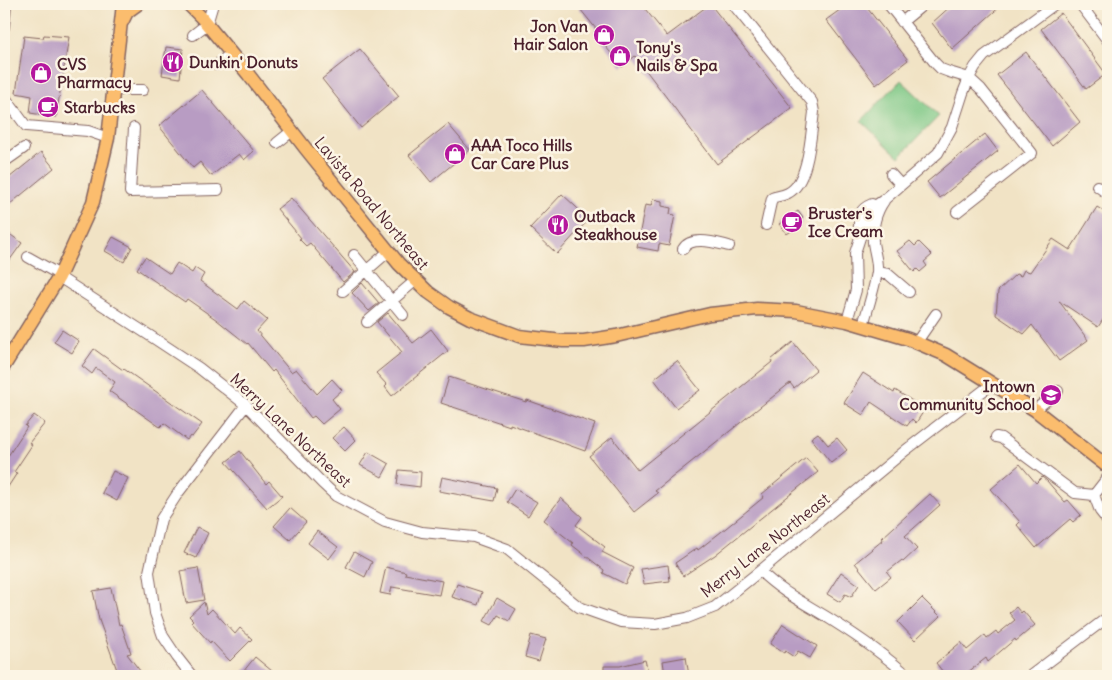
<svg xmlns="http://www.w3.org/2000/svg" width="1112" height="680" viewBox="0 0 1112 680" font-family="Delius,sans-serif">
  <rect width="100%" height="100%" fill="#fcf5e5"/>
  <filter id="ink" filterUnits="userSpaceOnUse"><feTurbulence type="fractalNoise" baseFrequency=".02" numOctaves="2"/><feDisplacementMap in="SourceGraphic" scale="10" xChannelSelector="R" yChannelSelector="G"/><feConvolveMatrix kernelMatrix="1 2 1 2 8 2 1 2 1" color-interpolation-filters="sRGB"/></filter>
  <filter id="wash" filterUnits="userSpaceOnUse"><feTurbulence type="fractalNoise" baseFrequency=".0096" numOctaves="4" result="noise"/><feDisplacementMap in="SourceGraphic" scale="20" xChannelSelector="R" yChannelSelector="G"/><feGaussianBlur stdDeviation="1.12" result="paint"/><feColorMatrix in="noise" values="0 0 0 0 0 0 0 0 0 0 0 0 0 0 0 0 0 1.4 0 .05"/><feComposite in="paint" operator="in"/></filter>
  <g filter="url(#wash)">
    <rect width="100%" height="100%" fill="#f1e3c5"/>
    <path fill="#7ec886" stroke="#647458" d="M901,80L939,116L899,157L861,121Z"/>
    <g id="blocks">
      <path fill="#b89cc3" d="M576,4H641L667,36L710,4L792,108L717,164L635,56L622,67L594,32L597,30Z
        M848,4H864L908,60L876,85L826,20Z
        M953,4H1003L952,49L932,23Z
        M1061,13L1106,74L1086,89L1041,29Z
        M44,35L69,37L56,117L30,113L32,96L16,93L24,36L43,38Z
        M166,47L183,49L180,78L162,75Z
        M360,49L399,96L361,128L322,79Z
        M1026,52L1080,122L1052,146L997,75Z
        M202,90L254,151L244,160L239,154L211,176L200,162L193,168L159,126Z
        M448,124L470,150L431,182L409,155Z
        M985,134L998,151L940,198L927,182Z
        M41,152L54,168L4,209V182Z
        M562,194L589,219L557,254L530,228Z
        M291,198L355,272L343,282L310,243L306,246L299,239L301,238L277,209Z
        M653,199L662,201V206L671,208L670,214L675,215L669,246L659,244L658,251L637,247L645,205L651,206Z
        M1097,207L1108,214V312L1098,327L1059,301L1088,340L1059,361L1032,325L1024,334L996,315L998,291L1016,274L1021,276L1024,270L1030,272L1053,239L1070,250Z
        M798,211L803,218L800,221L802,223L787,234L779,224Z
        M4,230L22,243L4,268Z
        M113,237L132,247L124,262L105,251Z
        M910,241L915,246L919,242L932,255L924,262L927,266L920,272L917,269L914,272L897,251Z
        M145,257L170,274L177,263L192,273L195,268L204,274L200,281L238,309L244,301L267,320L257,331L291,372L296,369L317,394L332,379L342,390L332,399L340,409L322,424L314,416L311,418L274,370L272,372L248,343L247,344L217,320L187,299L185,302L137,269Z
        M362,283L379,303L369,311L352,293Z
        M388,313L413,343L431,329L448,351L392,396L385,387L387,385L376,373L402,352L377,322Z
        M62,330L79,341L72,353L54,342Z
        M793,342L816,370L794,388L790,383L655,491L658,493L634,512L589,456L612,437L638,470L772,362L771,360Z
        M94,349L123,370L124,369L202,424L192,437L190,436L187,440L164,423L160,427L109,391L115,382L96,368L92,374L82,366Z
        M677,361L700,390L676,408L654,379Z
        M863,373L894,393L895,390L925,409L916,423L912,419L907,426L871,402L863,415L844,403Z
        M449,377L526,402L527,400L595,424L585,451L510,424V426L441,403Z
        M34,415L45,423L29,443L32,445L14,472L17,473L4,493V462L27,427L25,426Z
        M344,427L356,440L345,451L332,438Z
        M818,433L828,445L837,438L847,450L831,463L811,438Z
        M240,451L266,484L269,481L282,496L267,508L226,462Z
        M368,452L389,464L382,477L360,465Z
        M806,458L818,472L715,555L683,576L675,563L697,548L698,550L726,528L764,497L762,494Z
        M1020,464L1036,483L1042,477L1047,481L1065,502L1068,500L1081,515L1073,522L1070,519L1036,548L1017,525L1020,522L991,489Z
        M399,470L421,472L420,487L397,484Z
        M113,471L128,478L117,501L102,493Z
        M442,477L497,488L494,501L439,491Z
        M515,489L537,502L528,516L507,502Z
        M930,494L940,505L905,536L917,549L903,562L902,560L887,572L891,577L876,589L855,563L883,540L882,538Z
        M561,498L582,517L576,525L605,547L602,552L633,568L625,584L603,573L604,570L572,545L573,543L544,520Z
        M290,508L306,522L290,540L274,526Z
        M197,527L208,533L196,558L184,553Z
        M317,531L338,547L329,559L308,543Z
        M354,552L372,562L365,577L346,567Z
        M668,565L670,581L644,584L641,569Z
        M386,567L406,572L405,574L442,581L439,595L392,587L390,595L380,593Z
        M198,568L204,600L186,603L180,571Z
        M841,572L859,585L851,597L845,594L840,602L827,594Z
        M457,584L482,592L478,605L452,597Z
        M111,588L119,625L121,624L131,653L127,654L144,676H108L117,670L99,620L93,591Z
        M497,598L516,609L509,621L498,615L492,625L484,621Z
        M922,598L940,616L915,640L898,622Z
        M204,602L207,614L212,609L235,634L240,628L252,639L230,661L211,641L210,643L191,622L193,620L189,616Z
        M1016,607L1021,613L1023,611L1035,625L1016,641L1015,639L988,662L986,658L963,676H946L936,663L961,642L967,650L985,635L987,638L996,631L998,634L1015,620L1009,613Z
        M783,624L817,646L810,658L798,651L794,657L785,651L784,653L770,644Z
        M531,635L546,639L539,661L525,657Z
        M255,657L278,676H248L243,672Z
        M686,657L689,676H672V674L665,675L663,661Z
        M645,660L649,676H604V666H620Z"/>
    </g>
  </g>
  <g filter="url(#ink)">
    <use href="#blocks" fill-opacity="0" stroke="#846461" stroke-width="1"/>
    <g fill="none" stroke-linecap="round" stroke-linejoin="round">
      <g stroke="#846461" stroke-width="12">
        <path id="minor" d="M733,4L812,102L814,112C811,133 809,183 788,193C783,196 777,196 772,198L766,225
          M888,4L935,63L941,69L949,72L969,78L981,89L1032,153L957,212
          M1080,4L1108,41
          M902,22L924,4
          M4,27L6,4
          M193,35L207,24L213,4
          M217,65L231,53
          M114,90H143
          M4,96L26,126L88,131L108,138
          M134,128L130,192L218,190
          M277,143L292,131
          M4,162L24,148
          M891,174L901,185
          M1097,186L1108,194
          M859,233C859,218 857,210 872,204
          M683,249C691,235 716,243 729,246
          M354,255L403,315
          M28,257L60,275
          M877,272L888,274L909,292
          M59,277L155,339L199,368L246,405L322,483L336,496L385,522L422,532L474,537L507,549L579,607L621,622L655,624L687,618L715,607L760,571L906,450L992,384
          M343,291L389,251
          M847,321L856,290L855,253L869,210L885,199L938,153L952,127L963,93L969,78L975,67L984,56L1055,4
          M367,322L416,280
          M863,325C868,308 874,290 877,272C878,261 874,252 873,242C872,228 876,212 884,201
          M916,343L936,314
          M1035,410L1058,391
          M996,437L1001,438L1075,493L1094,495
          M1094,495L1100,511L1108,521
          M1094,495L1108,477
          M760,571C781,592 806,604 830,619C857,636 885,655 908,676
          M192,676L177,657L163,636L155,613L149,572L161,519L178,493L246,405
          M1030,676L1108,617"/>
      </g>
      <g stroke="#846461" stroke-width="15">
        <path id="major" d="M188,4L201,17L248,74L306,149L399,264L428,292L449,307L470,318L519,336L563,341H584L616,336L710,314L757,309L796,311L847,321L908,339L946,355L1035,410L1108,467
          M122,22L127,12L138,4
          M4,366L59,277L93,202L108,138L123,4"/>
      </g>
      <use href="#minor" stroke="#fff" stroke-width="10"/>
      <use href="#major" stroke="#fbbd6e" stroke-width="12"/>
    </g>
  </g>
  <defs>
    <g id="shop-disc" transform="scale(1.125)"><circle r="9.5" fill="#b5179e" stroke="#fcf5e5"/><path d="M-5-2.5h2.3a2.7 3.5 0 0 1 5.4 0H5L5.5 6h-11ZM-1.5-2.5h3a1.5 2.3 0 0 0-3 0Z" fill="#fff"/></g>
    <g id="restaurant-disc" transform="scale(1.125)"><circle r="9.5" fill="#b5179e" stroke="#fcf5e5"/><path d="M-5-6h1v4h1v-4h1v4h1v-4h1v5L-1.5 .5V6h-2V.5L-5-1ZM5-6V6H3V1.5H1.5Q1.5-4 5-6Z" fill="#fff"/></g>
    <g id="cafe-disc" transform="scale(1.125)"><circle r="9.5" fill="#b5179e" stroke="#fcf5e5"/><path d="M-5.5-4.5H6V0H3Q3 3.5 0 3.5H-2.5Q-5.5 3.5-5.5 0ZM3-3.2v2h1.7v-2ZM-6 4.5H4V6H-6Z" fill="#fff"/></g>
    <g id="school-disc" transform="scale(1.125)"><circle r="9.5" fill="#b5179e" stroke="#fcf5e5"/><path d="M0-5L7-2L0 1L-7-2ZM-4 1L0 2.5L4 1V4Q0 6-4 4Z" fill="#fff"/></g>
  </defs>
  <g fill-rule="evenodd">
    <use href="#shop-disc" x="604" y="35"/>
    <use href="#shop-disc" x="620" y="56"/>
    <use href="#restaurant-disc" x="173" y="62"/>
    <use href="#shop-disc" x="41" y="73"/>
    <use href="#cafe-disc" x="48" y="107"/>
    <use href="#shop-disc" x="455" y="154"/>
    <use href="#cafe-disc" x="792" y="222"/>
    <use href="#restaurant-disc" x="558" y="225"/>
    <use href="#school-disc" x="1051" y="395"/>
  </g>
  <g text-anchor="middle" stroke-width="5" stroke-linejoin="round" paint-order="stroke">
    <g font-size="16" font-weight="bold" fill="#4a1f2b" stroke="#fcf5e5" text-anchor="start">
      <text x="588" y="32" text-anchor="end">Jon Van<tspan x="588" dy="18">Hair Salon</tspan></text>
      <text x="636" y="53">Tony's<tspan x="636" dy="18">Nails &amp; Spa</tspan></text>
      <text x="189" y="68">Dunkin' Donuts</text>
      <text x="57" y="70">CVS<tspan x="57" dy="18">Pharmacy</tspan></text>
      <text x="64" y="113">Starbucks</text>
      <text x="471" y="151">AAA Toco Hills<tspan x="471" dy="18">Car Care Plus</tspan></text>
      <text x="808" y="219">Bruster's<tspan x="808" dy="18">Ice Cream</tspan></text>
      <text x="574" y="222">Outback<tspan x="574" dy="18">Steakhouse</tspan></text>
      <text x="1035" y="392" text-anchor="end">Intown<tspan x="1035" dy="18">Community School</tspan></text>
    </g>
    <g font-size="16" fill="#4a1f2b" stroke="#fcf5e5">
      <text transform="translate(372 203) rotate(50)" y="6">Lavista Road Northeast</text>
      <text transform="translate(291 430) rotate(43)" y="6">Merry Lane Northeast</text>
      <text transform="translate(765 545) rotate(-38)" y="6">Merry Lane Northeast</text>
    </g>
  </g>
  <rect width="1112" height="680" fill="none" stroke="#fcf5e5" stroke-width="20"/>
</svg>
